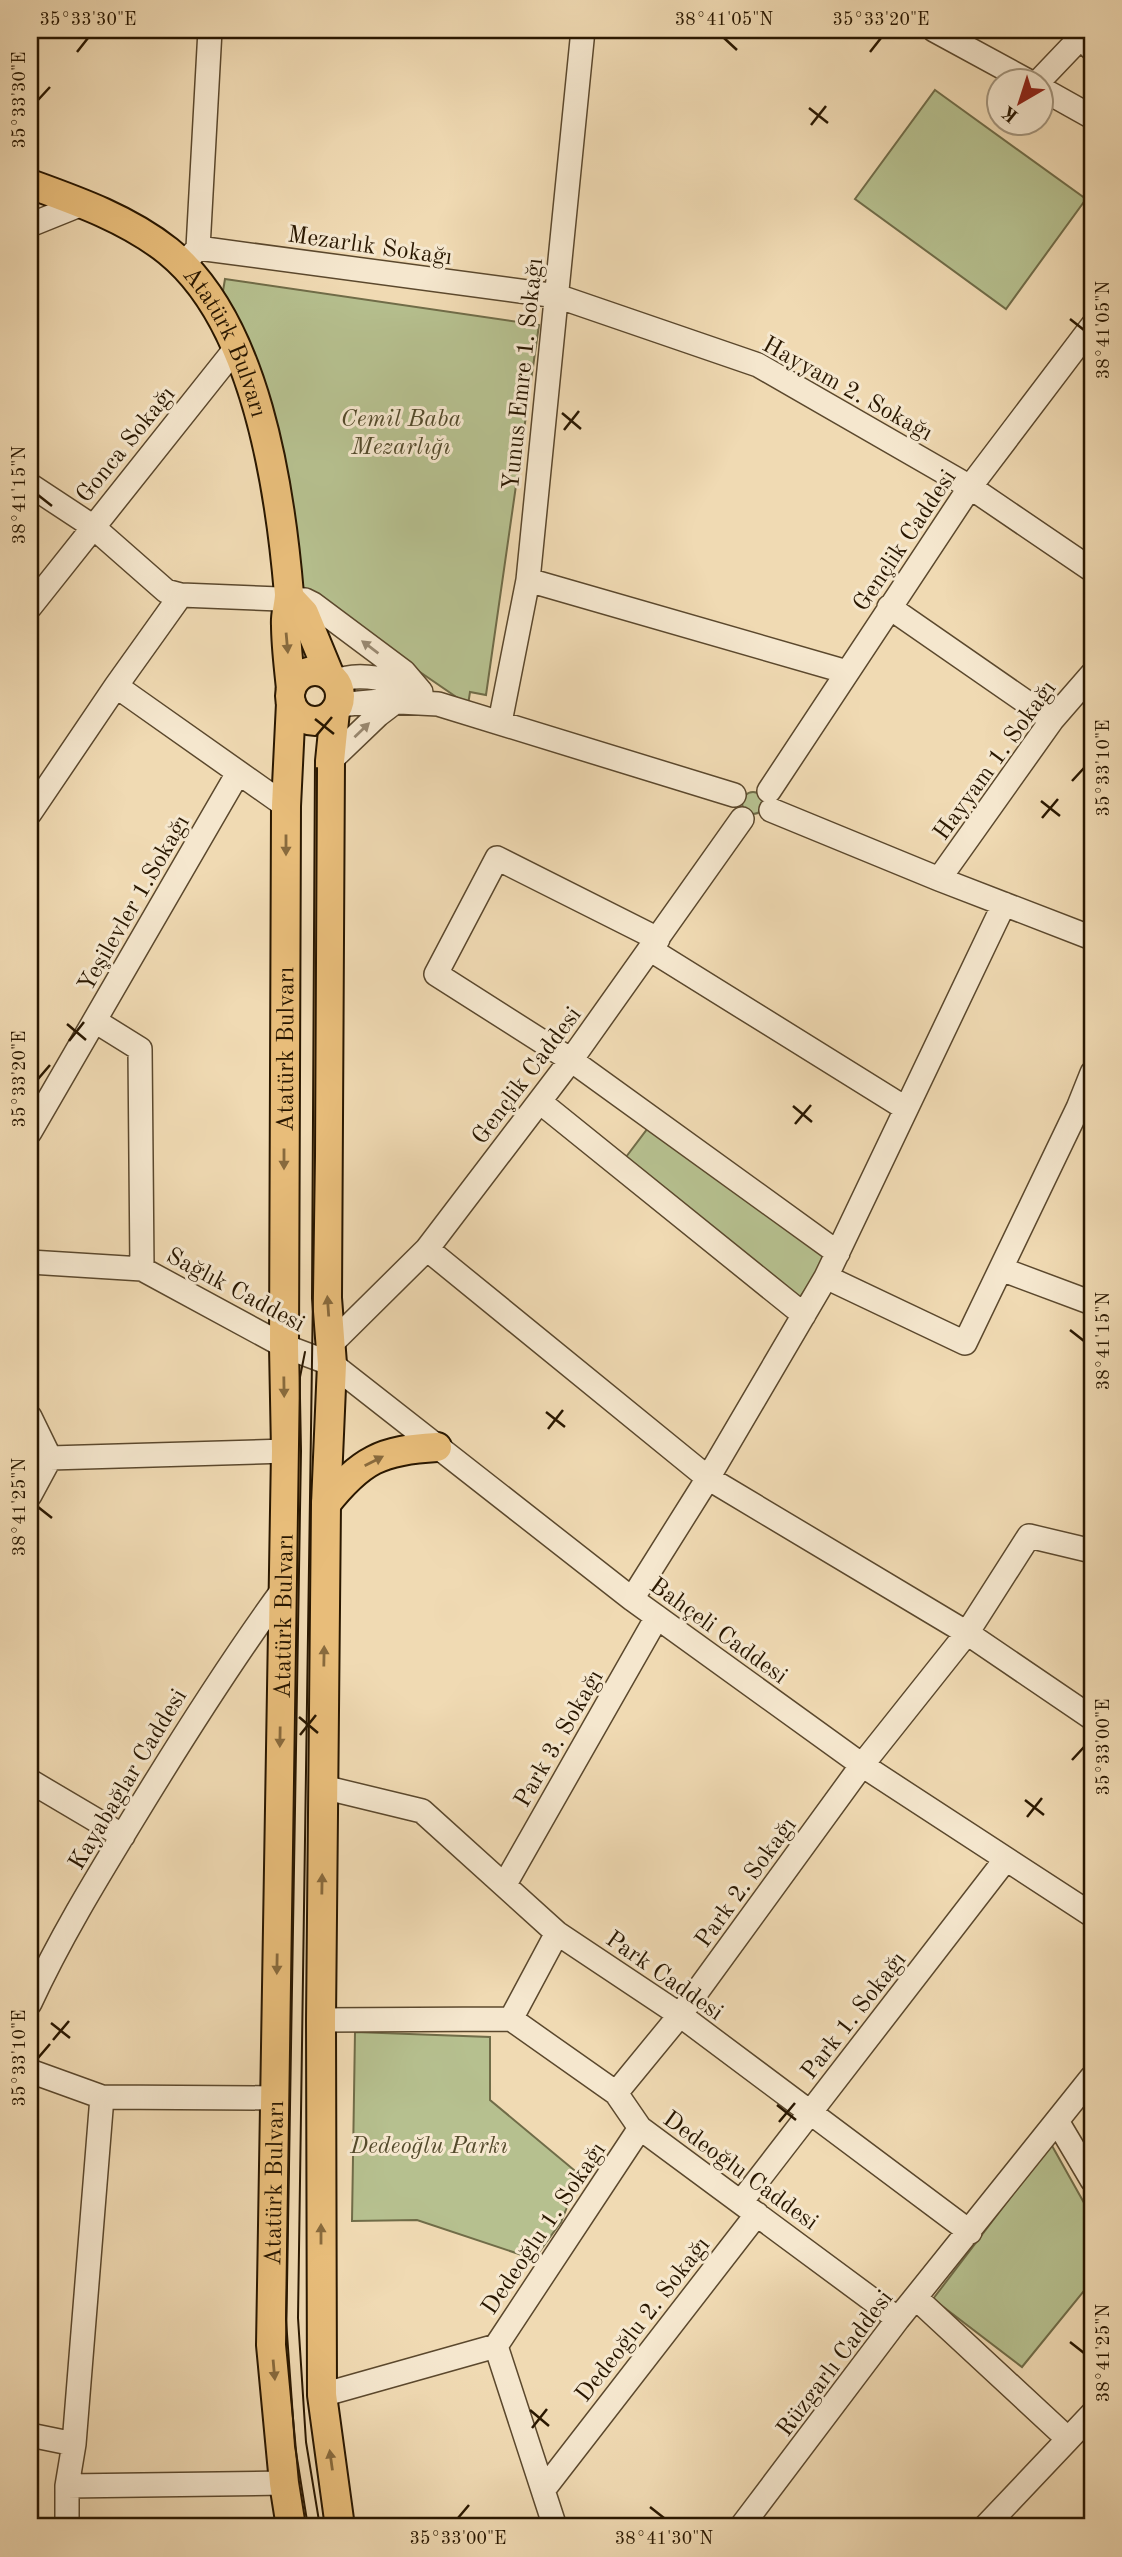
<svg xmlns="http://www.w3.org/2000/svg" width="1122" height="2557" viewBox="0 0 1122 2557" font-family="'Old Standard TT',serif">
  <rect width="100%" height="100%" fill="#f0dab3"/>
  <filter id="stains"><feTurbulence type="fractalNoise" baseFrequency=".00286" numOctaves="4"/><feColorMatrix values="0 0 0 0 .2 0 0 0 0 .09 0 0 0 0 .02 0 0 0 .5 -.17"/></filter>
  <radialGradient id="worn" r=".72"><stop offset=".6" stop-color="#630" stop-opacity="0"/><stop offset="1" stop-color="#630" stop-opacity=".3"/></radialGradient>
  <path fill="#b6c08f" stroke="#706c48" stroke-width="2" d="M935,90L1086,199L1006,309L855,199Z
    M225,279L539,325L486,695L470,692L468,705L299,589L260,384L223,291Z
    M742 803a11 11 0 1 1 22 0a11 11 0 1 1-22 0Z
    M654,1120L833,1250L798,1300L623,1161Z
    M355,2032L490,2037V2100L580,2175L561,2222L534,2259L417,2220L352,2221Z
    M1051,2144L1092,2217V2281L1022,2367L933,2299Z"/>
  <g fill="none" stroke-linecap="round" stroke-linejoin="round">
    <g stroke="#5b482d" stroke-width="26">
      <path id="minor" d="M934,30L1026,80
        M1040,80L1081,37L1092,49
        M1042,89L1092,117
        M30,225L82,204
        M198,248L210,30
        M183,265L198,248L557,296L758,365L970,487L1092,570
        M30,485L92,526L166,591L181,595L305,600L313,604L404,672L421,692
        M528,580L847,672
        M181,595L116,686L286,806
        M30,607L236,348
        M889,607L1052,720
        M336,682C357,670 397,681 418,690
        M338,705L380,701L438,704L734,795
        M500,722L528,580L583,30
        M330,761L378,715L395,702
        M769,791L970,487L1092,326
        M771,810L939,879L1092,938
        M30,813L116,686
        M939,879L1052,720L1092,674
        M658,939L497,858L436,974L571,1060L838,1253
        M651,950L905,1108
        M95,1021L140,1049L142,1269
        M540,1102L804,1315
        M30,1132L238,773
        M427,1249L708,1478L967,1633L1092,1718
        M30,1262L142,1269L284,1346L332,1364L632,1599L862,1765L1092,1915
        M1001,1269L1092,1303
        M826,1277L965,1343L1078,1108L1092,1073
        M331,1344L427,1249L571,1060L742,819
        M30,1417L50,1458
        M50,1458L286,1451
        M30,1495L50,1458
        M632,1599L708,1478L826,1277L1004,904
        M30,1781L123,1836
        M323,1787L422,1811L557,1933L680,2015L970,2232
        M505,1884L657,1617
        M30,2003C59,1940 95,1881 131,1822C179,1743 228,1665 282,1591
        M511,2019L557,1933
        M321,2020L511,2019L616,2093L640,2128L898,2319
        M30,2071L102,2097L276,2098
        M616,2093L680,2015L862,1765L967,1633L1029,1536L1092,1551
        M1057,2121L1092,2180
        M741,2202L1006,1859
        M916,2298L1068,2439
        M496,2346L555,2527
        M322,2395L496,2346L640,2128
        M30,2435L74,2444
        M67,2486L284,2483
        M544,2489L757,2214
        M67,2527V2486L74,2444L102,2097
        M741,2527L898,2319L1092,2077
        M985,2527L1092,2414"/>
    </g>
    <g stroke="#291700" stroke-width="32">
      <g id="major">
        <path id="s1" d="M30,184C77,201 128,219 168,251C256,322 280,487 289,594C289,604 285,615 286,625C286,646 289,668 291,689"/>
        <path d="M289,597L304,613L330,676"/>
        <circle cx="315" cy="696" r="25"/>
        <path d="M335,711L330,761L327,1298L332,1364L326,1504L321,2020L322,2395L340,2527"/>
        <path d="M326,1504C361,1460 381,1450 437,1447"/>
        <path id="s2" d="M291,2527L284,2483L271,2345L286,1451L284,1346L286,806L291,703"/>
      </g>
    </g>
    <use href="#minor" stroke="#f5e7ce" stroke-width="23"/>
    <use href="#major" stroke="#e8bd7a" stroke-width="28"/>
    <path stroke="#291700" stroke-width="2" d="M317,768L315,1156L298,2318L306,2442L320,2527
      M305,1352L300,1377L286,2320L295,2446L308,2527"/>
  </g>
  <defs><path id="oneway-solid" d="M-6-.8H1V-3.2L6.5 0L1 3.2V.8H-6Z" transform="scale(1.75)"/></defs>
  <g fill="#886a3d">
    <use href="#oneway-solid" transform="translate(287 643) rotate(85)"/>
    <use href="#oneway-solid" transform="translate(286 845) rotate(90)"/>
    <use href="#oneway-solid" transform="translate(284 1159) rotate(90)"/>
    <use href="#oneway-solid" transform="translate(328 1306) rotate(-94)"/>
    <use href="#oneway-solid" transform="translate(284 1387) rotate(89)"/>
    <use href="#oneway-solid" transform="translate(374 1461) rotate(-27)"/>
    <use href="#oneway-solid" transform="translate(324 1656) rotate(-89)"/>
    <use href="#oneway-solid" transform="translate(280 1737) rotate(91)"/>
    <use href="#oneway-solid" transform="translate(322 1884) rotate(-89)"/>
    <use href="#oneway-solid" transform="translate(277 1964) rotate(91)"/>
    <use href="#oneway-solid" transform="translate(321 2234) rotate(-90)"/>
    <use href="#oneway-solid" transform="translate(274 2370) rotate(85)"/>
    <use href="#oneway-solid" transform="translate(331 2460) rotate(-98)"/>
  </g>
  <g fill="#998971">
    <use href="#oneway-solid" transform="translate(370 647) rotate(-143)"/>
    <use href="#oneway-solid" transform="translate(362 730) rotate(-44)"/>
  </g>
  <path fill="none" stroke="#291700" stroke-width="2.5" d="M724,38L737,50M77,52L88,38M870,52L881,38M38,100L50,87M809,108L828,123M811,125L826,106M1070,319L1084,330M562,413L581,429M564,430L579,411M38,495L52,506M315,719L334,734M316,736L332,717M1072,781L1084,768M1041,801L1060,816M1042,818L1058,799M67,1024L86,1040M69,1041L84,1022M38,1079L50,1065M793,1106L812,1122M795,1124L811,1105M1070,1330L1084,1341M546,1412L565,1427M548,1429L563,1410M38,1507L52,1518M299,1717L318,1733M300,1735L316,1715M1072,1760L1084,1747M1025,1800L1044,1815M1027,1817L1042,1798M51,2023L70,2038M53,2040L69,2021M38,2058L50,2044M777,2105L796,2120M779,2122L795,2103M1070,2342L1084,2353M530,2410L549,2426M532,2428L547,2409M650,2507L664,2518M458,2518L469,2505"/>
  <g text-anchor="middle" stroke-width="6" stroke-linejoin="round" paint-order="stroke">
    <g font-size="24" fill="#291700" stroke="#f5e7ce">
      <text transform="translate(370 245) rotate(8)" y="8">Mezarlık Sokağı</text>
      <text dy="8" stroke="none"><textPath href="#s1" startOffset="264">Atatürk Bulvarı</textPath></text>
      <text transform="translate(522 374) rotate(-84)" y="8">Yunus Emre 1. Sokağı</text>
      <text transform="translate(848 388) rotate(29)" y="8">Hayyam 2. Sokağı</text>
      <text transform="translate(125 444) rotate(-51)" y="8">Gonca Sokağı</text>
      <text transform="translate(904 540) rotate(-56)" y="8">Gençlik Caddesi</text>
      <text transform="translate(994 760) rotate(-54)" y="8">Hayyam 1. Sokağı</text>
      <text transform="translate(133 903) rotate(-60)" y="8">Yeşilevler 1.Sokağı</text>
      <text dy="8" stroke="none"><textPath href="#s2" startOffset="1479">Atatürk Bulvarı</textPath></text>
      <text transform="translate(526 1075) rotate(-53)" y="8">Gençlik Caddesi</text>
      <text transform="translate(236 1289) rotate(28)" y="8">Sağlık Caddesi</text>
      <text dy="8" stroke="none"><textPath href="#s2" startOffset="912">Atatürk Bulvarı</textPath></text>
      <text transform="translate(719 1630) rotate(36)" y="8">Bahçeli Caddesi</text>
      <text transform="translate(558 1738) rotate(-60)" y="8">Park 3. Sokağı</text>
      <text transform="translate(127 1779) rotate(-59)" y="8">Kayabağlar Caddesi</text>
      <text transform="translate(745 1882) rotate(-54)" y="8">Park 2. Sokağı</text>
      <text transform="translate(665 1975) rotate(35)" y="8">Park Caddesi</text>
      <text transform="translate(853 2015) rotate(-52)" y="8">Park 1. Sokağı</text>
      <text transform="translate(741 2170) rotate(36)" y="8">Dedeoğlu Caddesi</text>
      <text dy="8" stroke="none"><textPath href="#s2" startOffset="345">Atatürk Bulvarı</textPath></text>
      <text transform="translate(543 2228) rotate(-56)" y="8">Dedeoğlu 1. Sokağı</text>
      <text transform="translate(642 2319) rotate(-52)" y="8">Dedeoğlu 2. Sokağı</text>
      <text transform="translate(834 2363) rotate(-53)" y="8">Rüzgarlı Caddesi</text>
    </g>
    <g font-size="24" font-style="italic" fill="#534a2b" stroke="#f5e7ce">
      <text x="401" y="426">Cemil Baba<tspan x="401" dy="28">Mezarlığı</tspan></text>
      <text x="429" y="2153">Dedeoğlu Parkı</text>
    </g>
  </g>
  <rect width="1122" height="2557" fill="none" stroke="#f0dab3" stroke-width="77"/>
  <g transform="translate(1020 102) rotate(219)"><circle r="33" fill="#f5e7ce" stroke="#a3947c" stroke-width="2"/>
  <path d="M0-5L12 26L0 18L-12 26Z" fill="#8f2418"/>
  <text y="-10" font-size="19" font-weight="bold" text-anchor="middle" fill="#291700">K</text>
  </g>
  <rect x="38" y="38" width="1046" height="2480" fill="none" stroke="#291700" stroke-width="2.5"/>
  <g font-size="18" text-anchor="middle" fill="#291700">
    <text x="88" y="25">35°33'30"E</text>
    <text x="724" y="25">38°41'05"N</text>
    <text x="881" y="25">35°33'20"E</text>
    <text transform="translate(19 100) rotate(-90)" y="6">35°33'30"E</text>
    <text transform="translate(1103 330) rotate(-90)" y="6">38°41'05"N</text>
    <text transform="translate(19 495) rotate(-90)" y="6">38°41'15"N</text>
    <text transform="translate(1103 768) rotate(-90)" y="6">35°33'10"E</text>
    <text transform="translate(19 1079) rotate(-90)" y="6">35°33'20"E</text>
    <text transform="translate(1103 1341) rotate(-90)" y="6">38°41'15"N</text>
    <text transform="translate(19 1507) rotate(-90)" y="6">38°41'25"N</text>
    <text transform="translate(1103 1747) rotate(-90)" y="6">35°33'00"E</text>
    <text transform="translate(19 2058) rotate(-90)" y="6">35°33'10"E</text>
    <text transform="translate(1103 2353) rotate(-90)" y="6">38°41'25"N</text>
    <text x="458" y="2544">35°33'00"E</text>
    <text x="664" y="2544">38°41'30"N</text>
  </g>
  <rect width="100%" height="100%" filter="url(#stains)"/>
  <rect width="100%" height="100%" fill="url(#worn)"/>
</svg>
